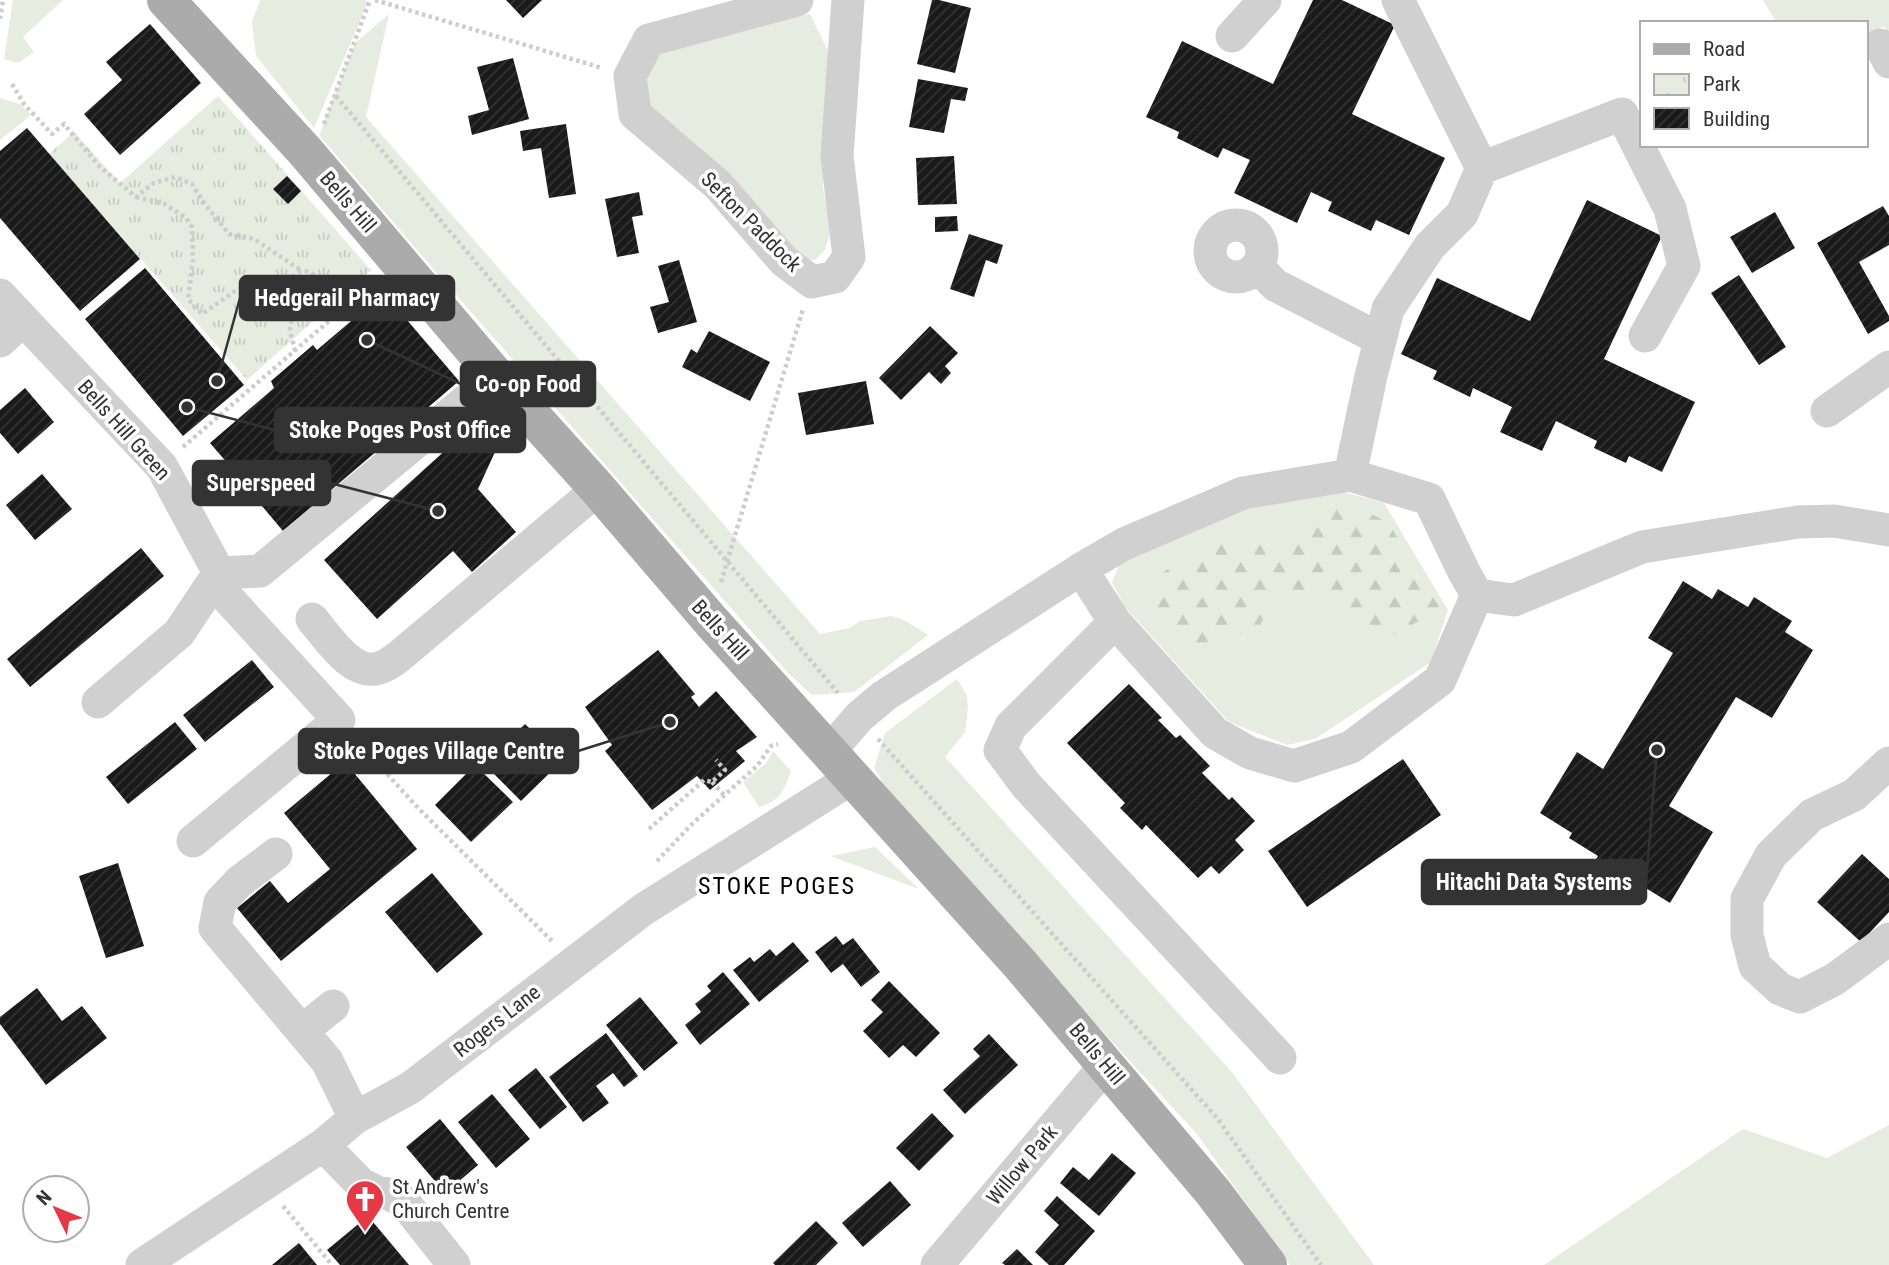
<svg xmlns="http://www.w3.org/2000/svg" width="1889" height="1265" viewBox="0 0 1889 1265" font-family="'Roboto Condensed',sans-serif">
  <defs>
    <pattern id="forest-firs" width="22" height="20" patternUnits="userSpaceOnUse" patternTransform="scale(1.75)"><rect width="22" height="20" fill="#e6ecdf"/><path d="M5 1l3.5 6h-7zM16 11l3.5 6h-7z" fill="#c6cbc0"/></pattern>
    <pattern id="park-tufts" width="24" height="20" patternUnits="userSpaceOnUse" patternTransform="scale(1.75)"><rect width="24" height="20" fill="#e6ecdf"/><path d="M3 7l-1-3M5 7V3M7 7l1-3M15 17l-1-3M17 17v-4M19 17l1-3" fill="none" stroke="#c6cbc0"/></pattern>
    <pattern id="building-hatch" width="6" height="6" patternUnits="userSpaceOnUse" patternTransform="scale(1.75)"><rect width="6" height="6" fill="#1a1a1a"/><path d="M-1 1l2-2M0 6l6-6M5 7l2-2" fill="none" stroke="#333"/></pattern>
  </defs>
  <rect width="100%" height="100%" fill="#fff"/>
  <path fill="#e6ecdf" d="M13,0H63L23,37L34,52L18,63L4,59Z
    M260,0H364L368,2L314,128L256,56L252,22Z
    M1763,0H1889V35L1884,26L1866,36V23H1777Z
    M389,14L366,117L820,634L850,628L860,621L891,616L904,620L928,635L854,692L812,695L788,673L423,257L319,135L355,43Z
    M810,14L830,55L824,127L823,188L831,231L825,250L815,260H795L644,100L642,67L660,44Z
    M0,98L20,104L31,115L0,140Z
    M1329,488L1384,503L1448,610L1431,662L1315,739L1287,745L1229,722L1124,606L1112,582L1122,558L1256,504Z
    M957,679L967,696L968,707L965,732L945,757L1231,1071L1374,1265H1290L1197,1134L898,809L874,768L885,733Z
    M773,751L791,771C784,791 780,801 759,807L743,782L766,763Z
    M875,847L919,889L831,856Z
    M1889,1125V1265H1544L1743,1129L1827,1158Z"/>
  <path fill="url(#forest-firs)" d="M1334,496L1388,522L1441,610L1372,645L1322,591L1275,592L1260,626L1187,652L1154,611L1153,578L1212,544L1285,539Z"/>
  <path fill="url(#park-tufts)" d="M218,96L371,270L247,380L49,154L74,132L120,183Z"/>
  <path fill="url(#building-hatch)" d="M506,0H542L523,18Z
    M932,0H939L971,8L955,73L917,64Z
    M1313,0H1342L1395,25L1352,114L1445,158L1409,235L1376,220L1371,231L1328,211L1332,202L1311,192L1297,223L1234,193L1250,160L1223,148L1218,158L1177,138L1179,132L1146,117L1182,41L1273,84Z
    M150,24L201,83L120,155L84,114L122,80L106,62Z
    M513,58L529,119L472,135L468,116L489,110L477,67Z
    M918,79L968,88L965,101L951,99L944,133L909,127Z
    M566,124L576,194L549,198L541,148L523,151L520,131Z
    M27,128L140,259L80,311L0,218V151Z
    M954,156L957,204L918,205L916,158Z
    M287,176L301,191L288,204L273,189Z
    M639,192L643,215L632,217L639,253L617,257L605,199Z
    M1587,200L1662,236L1604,359L1695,402L1662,472L1629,456L1626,463L1594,448L1597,441L1556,421L1542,451L1500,432L1512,407L1473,388L1470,397L1433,379L1437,371L1401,354L1437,278L1530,321Z
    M1883,206L1889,216V245L1859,262L1889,316V321L1868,334L1817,243Z
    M1775,212L1795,248L1752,273L1730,237Z
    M957,216L958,231L935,232V217Z
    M969,234L1003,245L997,264L986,260L974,297L950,289Z
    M679,260L697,322L658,333L650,307L669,302L658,266Z
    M145,268L244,385L183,436L85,319Z
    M1739,275L1786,347L1759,365L1711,293Z
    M384,293L459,381L283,531L251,493L245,499L227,478L235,472L210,443L274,388L271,381L313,345L317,350Z
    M930,326L958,353L945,366L951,373L941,384L929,372L901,400L879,378Z
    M709,331L770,362L750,401L682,367L691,349L697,353Z
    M866,381L874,424L806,435L798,393Z
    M25,388L54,422L18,454L0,433V410Z
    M480,419L500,441L478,489L516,532L472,572L453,551L377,619L324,560Z
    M42,474L72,509L35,540L6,505Z
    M141,548L164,576L30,687L7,659Z
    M1683,581L1712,599L1718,589L1748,607L1754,597L1792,621L1785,632L1813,650L1772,718L1736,697L1669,806L1713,832L1670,903L1636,882L1630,891L1591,867L1598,856L1569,838L1572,833L1540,813L1577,752L1603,769L1673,653L1648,638Z
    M658,650L695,694L691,697L699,707L716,691L757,737L736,751L745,761L710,790L697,776L652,810L605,751L612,745L585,707Z
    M252,660L274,687L205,742L183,715Z
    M1129,684L1162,718L1158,720L1176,738L1180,735L1210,766L1202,773L1229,800L1232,797L1255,821L1235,840L1244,850L1219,874L1211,866L1198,878L1146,825L1142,830L1120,808L1125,803L1067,743Z
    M175,722L197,749L128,804L106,777Z
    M525,724L562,761L521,801L484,764Z
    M1403,759L1441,815L1307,907L1268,851Z
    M345,762L417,849L281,961L237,908L270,881L288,903L330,869L284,813Z
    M475,765L513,802L471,842L435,805Z
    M1862,854L1889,879V912L1861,942L1817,902Z
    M118,863L144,946L106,958L79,876Z
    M432,873L483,934L437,973L385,912Z
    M836,936L843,945L853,938L880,972L861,987L843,964L831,973L815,952Z
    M793,942L809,961L759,1002L733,970L750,957L754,962L770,949L776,956Z
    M723,972L750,1004L700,1045L685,1025L701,1012L695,1004L711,991L707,986Z
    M889,981L940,1033L916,1057L903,1045L889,1058L863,1031L883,1012L871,1000Z
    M37,988L62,1021L82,1006L107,1038L46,1085L0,1024V1017Z
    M640,997L678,1043L644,1071L606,1025Z
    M606,1033L638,1076L624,1087L613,1073L596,1086L609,1103L583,1122L549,1077Z
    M989,1034L1018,1065L965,1114L943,1090L980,1056L973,1049Z
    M536,1068L567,1107L540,1129L508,1090Z
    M492,1094L530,1139L496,1168L458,1122Z
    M932,1113L954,1136L919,1171L896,1148Z
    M440,1119L478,1165L445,1193L406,1147Z
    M1112,1153L1136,1173L1099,1216L1060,1183L1073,1167L1089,1180Z
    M890,1181L911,1205L863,1247L842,1223Z
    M1057,1196L1095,1231L1064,1265H1049L1035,1252L1059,1225L1044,1211Z
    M368,1216L409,1265H340L327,1250Z
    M816,1221L838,1243L816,1265H775L773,1263Z
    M299,1243L317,1265H272Z
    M1017,1249L1033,1265H1005L1002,1263Z"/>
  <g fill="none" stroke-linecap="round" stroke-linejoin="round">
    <path stroke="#cdcdcd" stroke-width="4.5" stroke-dasharray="3.5 3.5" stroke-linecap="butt" d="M375,0L602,68
      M0,19L3,0
      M12,84L24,104L52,134L64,124L100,167L136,197L154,183L175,177L192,184L204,203L229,234L254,239L302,271
      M336,96L838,693
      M324,124L370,0
      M136,197L165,204L186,218L192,227L193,260L188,299L202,314L238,289L258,285L291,288
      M291 284a13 13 0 1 1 26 0a13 13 0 1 1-26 0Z
      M295,351L290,330L296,294
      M183,447L373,283
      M721,582L803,309
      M878,739L1217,1118L1321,1265
      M359,743L419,809L553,942
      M712,782L725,796
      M649,829L704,780L712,782L725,770L716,760
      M657,861L693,823L757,766L771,746L778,744
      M283,1206L332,1265"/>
    <path stroke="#d0d0d0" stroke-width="33" d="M797,0L649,40L630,76L635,114L718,185L784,261L812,282L835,277L849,257L837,156L848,0
      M1398,0L1482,168L1462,214L1430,246L1388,309L1371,376L1350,475L1429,499L1464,572L1477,595L1514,600L1642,547L1798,522L1834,521L1889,530
      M1232,36L1265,0
      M1880,45L1889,62
      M1482,168L1622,114L1670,209L1684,266L1645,336
      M1210 251a26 26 0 1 1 52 0a26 26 0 1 1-52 0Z
      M1257,266L1275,285L1380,339
      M0,295L162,467L219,573L179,633L98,702
      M0,341L22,321
      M1827,411L1889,367
      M1081,569L1115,622L1215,733L1250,753L1294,766L1351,747L1440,680L1477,595
      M219,573L260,571L496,376
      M312,619C327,636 352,677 379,668C392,664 404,652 415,643L598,489
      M1115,622L1011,726L1000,750L1026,785L1280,1058
      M829,752L859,717L884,696L1081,569L1124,544L1243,493L1350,475
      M1889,763L1854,795L1812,815L1771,855L1747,899V935L1755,966L1780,989L1800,997L1835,979L1889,939
      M193,841L339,720L213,582
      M276,854L239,882L220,902L215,928L327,1061L355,1118
      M302,1031L333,1006
      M323,1145L361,1184L377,1192L389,1194L404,1202L454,1265
      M142,1265L323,1145L355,1118L410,1088L644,909L852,778
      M937,1265L1106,1065"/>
    <path stroke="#ababab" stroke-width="38" d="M166,0L304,150L496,376L598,489L711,621L1020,964L1213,1192L1268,1265"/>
  </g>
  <defs>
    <g id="church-pin" transform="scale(2.0125)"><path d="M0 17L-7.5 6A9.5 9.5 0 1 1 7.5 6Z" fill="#e63946" stroke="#fff"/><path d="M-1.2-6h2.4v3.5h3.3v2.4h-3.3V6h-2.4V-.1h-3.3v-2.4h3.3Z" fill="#fff"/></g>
  </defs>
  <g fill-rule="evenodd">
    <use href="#church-pin" x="365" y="1199"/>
  </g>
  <g text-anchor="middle" stroke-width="7" stroke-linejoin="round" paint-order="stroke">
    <g font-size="21" fill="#333" stroke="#fff">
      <text transform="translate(348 202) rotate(49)" y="7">Bells Hill</text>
      <text transform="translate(751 222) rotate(45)" y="7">Sefton Paddock</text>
      <text transform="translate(124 430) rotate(48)" y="7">Bells Hill Green</text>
      <text transform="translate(720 630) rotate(48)" y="7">Bells Hill</text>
      <text transform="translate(497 1021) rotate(-38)" y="7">Rogers Lane</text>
      <text transform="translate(1097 1054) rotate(50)" y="7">Bells Hill</text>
      <text transform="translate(1022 1165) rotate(-50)" y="7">Willow Park</text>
    </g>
    <g font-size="21" fill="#333" stroke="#fff" text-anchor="start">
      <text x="392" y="1194">St Andrew's<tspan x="392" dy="24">Church Centre</tspan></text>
    </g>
    <g font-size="24" letter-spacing="2" fill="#000" stroke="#fff">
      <text x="777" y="894">STOKE POGES</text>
    </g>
  </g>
  <path fill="none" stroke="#333" stroke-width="2.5" d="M217 381L240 298M367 340L461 384M187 407L275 430M438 511L330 483M670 722L578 751M1657 750L1646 882"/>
  <g fill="#333" stroke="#fff" stroke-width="2.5">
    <circle cx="217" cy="381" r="7"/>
    <circle cx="367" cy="340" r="7"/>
    <circle cx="187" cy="407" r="7"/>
    <circle cx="438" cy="511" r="7"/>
    <circle cx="670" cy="722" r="7"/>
    <circle cx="1657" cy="750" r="7"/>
  </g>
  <g fill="#333" stroke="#333" stroke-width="2.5">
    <rect x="240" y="276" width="214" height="44" rx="7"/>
    <rect x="461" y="362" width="134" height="44" rx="7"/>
    <rect x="275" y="408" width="250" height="44" rx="7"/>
    <rect x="193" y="461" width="137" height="44" rx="7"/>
    <rect x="299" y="729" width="279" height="44" rx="7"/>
    <rect x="1422" y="860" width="224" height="44" rx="7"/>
  </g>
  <g font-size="23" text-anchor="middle" font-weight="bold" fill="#fff">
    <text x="347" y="306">Hedgerail Pharmacy</text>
    <text x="528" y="392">Co-op Food</text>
    <text x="400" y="438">Stoke Poges Post Office</text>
    <text x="261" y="491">Superspeed</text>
    <text x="439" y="759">Stoke Poges Village Centre</text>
    <text x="1534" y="890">Hitachi Data Systems</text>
  </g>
  <rect x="1640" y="21" width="228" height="126" fill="#ffffff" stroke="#adadad" stroke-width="2"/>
  <rect x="1654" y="44" width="35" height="10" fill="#ababab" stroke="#adadad" stroke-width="2"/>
  <text x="1703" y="56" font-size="21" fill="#333333">Road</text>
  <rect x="1654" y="74" width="35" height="21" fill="url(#park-tufts)" stroke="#adadad" stroke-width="2"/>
  <text x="1703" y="91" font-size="21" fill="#333333">Park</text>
  <rect x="1654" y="108" width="35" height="21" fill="url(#building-hatch)" stroke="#adadad" stroke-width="2"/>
  <text x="1703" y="126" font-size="21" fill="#333333">Building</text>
  <g transform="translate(56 1209) rotate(313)"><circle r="33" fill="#ffffff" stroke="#adadad" stroke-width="2"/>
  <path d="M0-5L12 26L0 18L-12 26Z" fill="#e63946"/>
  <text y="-10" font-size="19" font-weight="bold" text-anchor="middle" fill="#333333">N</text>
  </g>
</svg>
